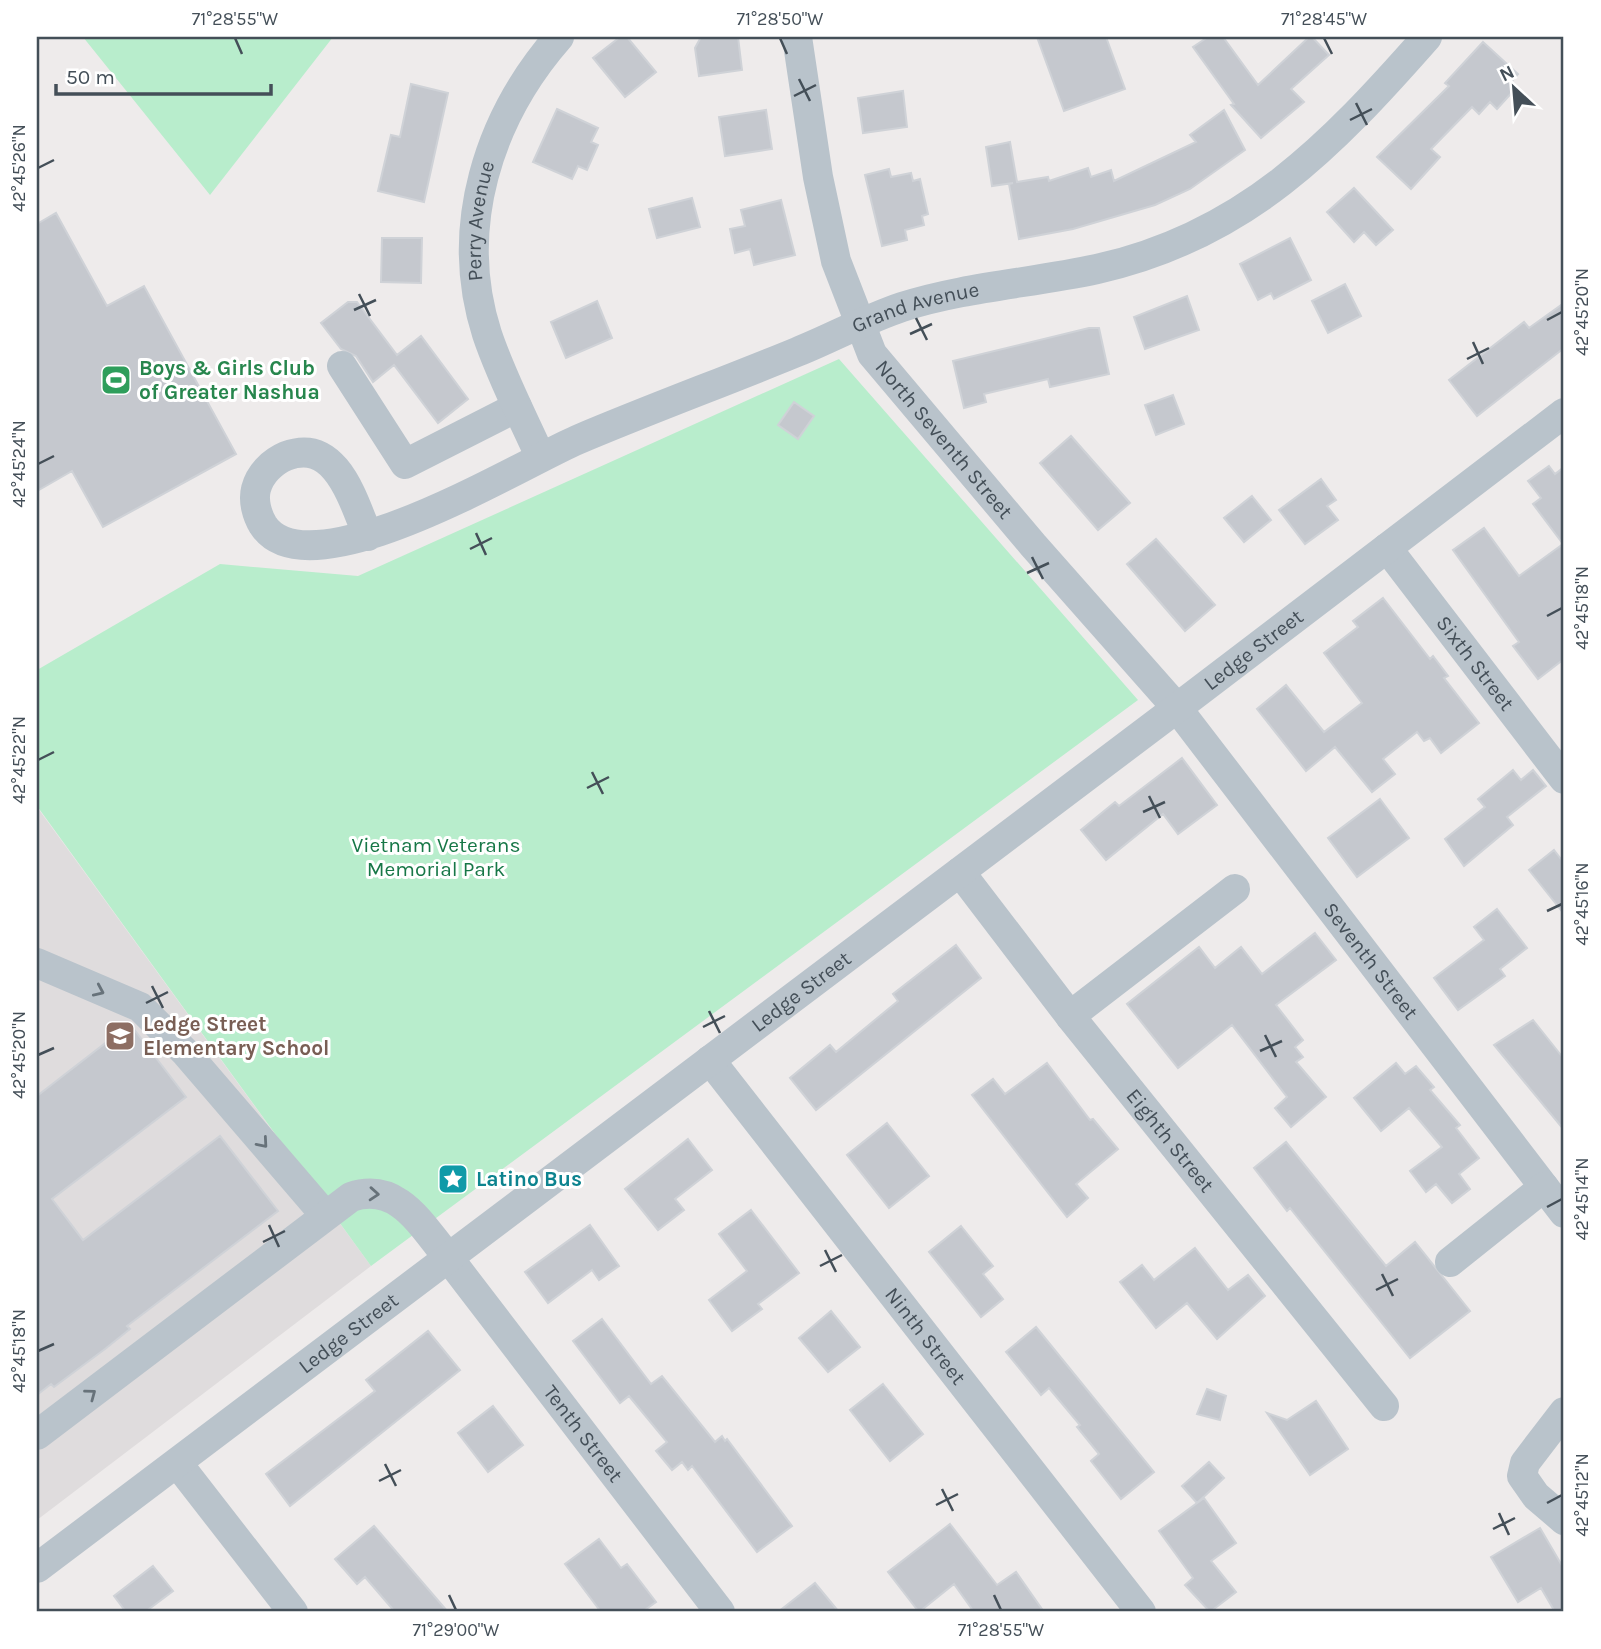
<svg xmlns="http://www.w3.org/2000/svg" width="1601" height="1649" viewBox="0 0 1601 1649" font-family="Karla,sans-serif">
  <rect width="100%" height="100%" fill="#eeebeb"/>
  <path fill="#dfdcdd" d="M37,807L371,1266L37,1520Z"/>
  <path fill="#b8edcc" d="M83,37H333L210,195Z
    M839,359L1138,700L371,1266L37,806V670L220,564L358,576Z"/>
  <path fill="#c5c8ce" stroke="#cfd2d7" stroke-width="2" d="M620,37H627L656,72L625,97L593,58Z
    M701,37H738L742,70L699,76L695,48Z
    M1037,37H1106L1125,89L1064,111Z
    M1208,37H1223L1258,85L1309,37H1312L1329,55L1291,89L1304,102L1261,138L1231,105L1234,104L1193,47Z
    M1483,42L1518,74L1510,83L1516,88L1497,109L1490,102L1479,114L1472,107L1431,149L1440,157L1411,189L1377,157L1449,86L1445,83Z
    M411,84L448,93L424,202L378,191L391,135L400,137Z
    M903,91L907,127L863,133L858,98Z
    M557,109L598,128L591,142L598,145L587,170L578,166L572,179L533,162Z
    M766,110L772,149L725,156L719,117Z
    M1224,110L1245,150L1190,189L1155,205L1073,229L1019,239L1009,184L1013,183L992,186L986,147L1010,142L1017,182L1048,177L1049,181L1088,168L1091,177L1111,170L1114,181L1196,142L1190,135Z
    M889,169L891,177L911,173L913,181L920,179L928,214L922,216L924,225L905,230L907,240L882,246L865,175Z
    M1354,188L1393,230L1376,245L1364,232L1354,242L1327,212Z
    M692,198L700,227L657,238L649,209Z
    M781,200L795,255L754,265L750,249L735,253L730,229L745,226L741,210Z
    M56,213L107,306L144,286L236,454L103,527L72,471L37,491V224Z
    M382,238H422L421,283L381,282Z
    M1290,238L1311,280L1274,299L1271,293L1258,300L1240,264Z
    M1345,284L1361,316L1328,333L1312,301Z
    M1187,296L1199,330L1145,349L1134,317Z
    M597,301L612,338L566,358L551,322Z
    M348,302H357L397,355L421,336L468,399L438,423L394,365L373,382L356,356L341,349L321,323Z
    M1564,303V348L1477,416L1449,380L1524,322L1529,328Z
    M1089,328H1099L1109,374L1050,387L1048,379L984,394L986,402L964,408L953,361Z
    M1173,395L1184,424L1156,435L1145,405Z
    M794,402L814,416L798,439L778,425Z
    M1071,436L1130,503L1098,530L1040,463Z
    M1549,466L1555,474L1564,467V659L1538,679L1513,646L1519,642L1453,550L1484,528L1519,576L1563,544L1533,504L1541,498L1528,481Z
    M1321,479L1336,500L1327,506L1338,520L1305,544L1279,510Z
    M1252,496L1271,520L1244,542L1224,518Z
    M1156,539L1215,605L1185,631L1127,564Z
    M1383,598L1430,659L1433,656L1448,676L1444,678L1479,723L1441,753L1430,738L1424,741L1417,732L1383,759L1395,774L1372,792L1335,747L1306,771L1257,709L1286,685L1324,732L1362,703L1324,653L1358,627L1353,621Z
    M1182,758L1217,805L1178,834L1163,814L1106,860L1081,830L1115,802L1119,806Z
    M1513,770L1521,780L1533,770L1546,786L1507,817L1513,825L1464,866L1445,839L1485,807L1478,799Z
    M1380,799L1409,838L1357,877L1328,838Z
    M1554,850L1564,863V914L1529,870Z
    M1497,909L1527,948L1500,969L1505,976L1458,1010L1434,978L1484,940L1474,927Z
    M1315,933L1336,960L1276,1005L1303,1040L1295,1047L1303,1057L1296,1062L1326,1097L1291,1127L1275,1108L1287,1097L1232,1025L1178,1068L1127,1004L1199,947L1215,968L1241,947L1262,974Z
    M956,945L981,978L816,1110L790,1078L830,1045L836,1052L898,1001L893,994Z
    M1533,1020L1564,1059V1130L1494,1045Z
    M130,1024L186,1097L52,1199L83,1240L220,1136L278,1211L127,1326L130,1329L105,1349L54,1387L51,1384L37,1395V1096Z
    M1047,1063L1090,1120L1093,1119L1118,1149L1076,1184L1088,1198L1067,1217L972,1095L993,1079L1005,1094Z
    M1396,1063L1405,1074L1416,1066L1434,1087L1430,1090L1460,1125L1456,1128L1479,1158L1459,1174L1470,1189L1452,1203L1436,1184L1426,1192L1410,1171L1442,1147L1409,1108L1381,1131L1354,1098Z
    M887,1123L929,1176L889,1208L847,1155Z
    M688,1139L712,1170L675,1199L684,1210L658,1230L625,1189Z
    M1286,1142L1386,1266L1415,1242L1470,1311L1410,1358L1290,1208L1287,1211L1254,1168Z
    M751,1210L799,1273L758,1304L762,1309L732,1331L709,1300L747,1271L719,1234Z
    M590,1225L619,1266L599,1280L592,1270L548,1303L525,1272Z
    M961,1226L993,1266L983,1274L1003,1299L981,1317L929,1252Z
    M1195,1248L1228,1290L1248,1275L1265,1296L1217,1339L1187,1303L1156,1328L1120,1282L1142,1265L1154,1280Z
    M831,1311L860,1347L828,1372L799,1338Z
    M602,1319L651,1384L662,1376L715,1442L722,1436L725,1441L727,1439L792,1526L757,1552L692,1466L688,1470L682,1462L672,1470L656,1451L667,1442L629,1396L620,1403L573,1341Z
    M1036,1327L1154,1472L1121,1499L1091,1461L1099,1454L1077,1427L1080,1425L1049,1388L1041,1395L1006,1352Z
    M428,1331L460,1370L290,1506L266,1474L375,1391L366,1380Z
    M883,1384L923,1434L890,1461L850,1410Z
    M1207,1389L1226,1396L1220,1420L1197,1414Z
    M1316,1401L1348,1449L1310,1475L1267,1413L1287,1420Z
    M493,1406L523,1445L488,1472L458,1433Z
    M1209,1462L1224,1478L1197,1503L1182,1486Z
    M1204,1498L1236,1543L1211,1561L1236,1592L1210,1612L1185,1585L1193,1578L1159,1531Z
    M950,1524L997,1585L1016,1572L1044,1612H974L954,1584L919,1612L888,1572Z
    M374,1526L448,1612H395L365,1577L357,1584L335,1559Z
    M1540,1528L1564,1569V1612H1555L1541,1588L1518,1602L1491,1557Z
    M599,1539L621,1568L627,1564L656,1602L642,1612H601L565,1564Z
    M153,1566L173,1591L145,1612H126L114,1596Z
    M815,1583L839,1612H778Z"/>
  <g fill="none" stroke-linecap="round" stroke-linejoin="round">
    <g stroke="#b9c3cb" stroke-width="30">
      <path id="s1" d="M797,37L818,177L836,261L872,354L1033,545L1177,708L1564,1213"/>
      <path d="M342,366L405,464L517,407"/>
      <path id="s2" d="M540,456C522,416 501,376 487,334C453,228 488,118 559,37"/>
      <path id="s3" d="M368,536C353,501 337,437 286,456C272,462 260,474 256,489C253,501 257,515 263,525C308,595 521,464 577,440C650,409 724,382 797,352C832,338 866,319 902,307C964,287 1033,283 1097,269C1245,236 1331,146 1427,37"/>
      <path id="s4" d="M1387,548L1564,779"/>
      <path id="s5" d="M960,872L1070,1016L1384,1406"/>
      <path d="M37,963L140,1007L186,1053L325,1215"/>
      <path d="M1070,1016L1235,889"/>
      <path id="s6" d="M710,1060L1141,1612"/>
      <path d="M1450,1262L1544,1187"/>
      <path d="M1564,1412L1525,1463L1522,1476L1536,1496L1564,1520"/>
      <path id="s7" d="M37,1435L351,1197C398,1181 421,1225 447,1256L720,1612"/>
      <path d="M178,1464L293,1612"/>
      <path id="s8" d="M37,1568L1177,708L1564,413"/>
    </g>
  </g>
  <defs><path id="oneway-chevron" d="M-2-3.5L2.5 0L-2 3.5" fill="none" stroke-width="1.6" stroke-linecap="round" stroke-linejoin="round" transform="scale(1.75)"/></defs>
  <g stroke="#67727a">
    <use href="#oneway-chevron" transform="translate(99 991) rotate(24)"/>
    <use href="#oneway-chevron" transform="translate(263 1143) rotate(49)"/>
    <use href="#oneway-chevron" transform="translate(374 1194) rotate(4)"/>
    <use href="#oneway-chevron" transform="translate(91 1394) rotate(-37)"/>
  </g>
  <path fill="none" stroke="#444f58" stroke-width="2.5" d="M235,38L242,54M780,38L787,54M1324,38L1332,54M799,79L810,101M794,96L816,85M1356,103L1367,125M1350,120L1372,109M38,168L54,160M359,294L370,316M354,310L376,300M916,318L927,340M1547,320L1562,312M910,334L932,324M1473,342L1483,364M1467,359L1489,348M38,464L54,456M476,533L486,555M470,549L492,538M1032,557L1043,579M1027,573L1049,563M1547,616L1562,608M38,760L54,752M592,772L603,794M587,788L609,777M1149,796L1160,818M1143,812L1165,802M1547,911L1562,904M152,986L163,1008M146,1003L168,992M709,1011L720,1033M703,1027L725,1016M1265,1035L1276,1057M1260,1051L1282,1041M38,1055L54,1048M1547,1207L1562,1199M269,1225L279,1247M263,1242L285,1231M825,1250L836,1272M820,1266L842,1255M1382,1274L1393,1296M1376,1290L1398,1279M38,1351L54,1344M385,1464L396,1486M379,1481L401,1470M942,1489L953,1511M1547,1503L1562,1495M936,1505L958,1494M1499,1513L1509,1535M1493,1529L1515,1518M449,1595L456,1610M994,1595L1001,1610"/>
  <defs>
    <g id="stadium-square" transform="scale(1.575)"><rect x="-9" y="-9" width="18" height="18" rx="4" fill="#2e9e5b" stroke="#fff"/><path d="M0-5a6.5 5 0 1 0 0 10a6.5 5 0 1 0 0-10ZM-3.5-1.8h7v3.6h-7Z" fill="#fff"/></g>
    <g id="school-square" transform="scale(1.575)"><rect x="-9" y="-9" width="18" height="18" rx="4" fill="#8d6e63" stroke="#fff"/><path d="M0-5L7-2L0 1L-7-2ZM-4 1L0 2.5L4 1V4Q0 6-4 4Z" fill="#fff"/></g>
    <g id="sight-square" transform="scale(1.575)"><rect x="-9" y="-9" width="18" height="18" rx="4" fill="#0f9aa8" stroke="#fff"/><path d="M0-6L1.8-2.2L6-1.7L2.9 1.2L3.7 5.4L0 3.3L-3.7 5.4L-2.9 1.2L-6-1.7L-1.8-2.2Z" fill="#fff"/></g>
  </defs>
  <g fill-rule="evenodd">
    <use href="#stadium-square" x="116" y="380"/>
    <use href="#school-square" x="120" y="1036"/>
    <use href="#sight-square" x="453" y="1179"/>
  </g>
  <g text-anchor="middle" stroke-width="6" stroke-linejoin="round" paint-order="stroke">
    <g font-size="21" fill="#444f58" stroke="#fff">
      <text dy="7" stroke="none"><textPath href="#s2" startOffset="248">Perry Avenue</textPath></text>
      <text dy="7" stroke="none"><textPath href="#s3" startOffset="920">Grand Avenue</textPath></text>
      <text dy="7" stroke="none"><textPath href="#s1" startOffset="439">North Seventh Street</textPath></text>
      <text dy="7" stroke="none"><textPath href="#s8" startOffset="1524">Ledge Street</textPath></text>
      <text dy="7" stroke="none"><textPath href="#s4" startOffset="145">Sixth Street</textPath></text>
      <text dy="7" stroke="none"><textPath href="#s1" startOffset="1113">Seventh Street</textPath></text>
      <text dy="7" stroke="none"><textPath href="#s8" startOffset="957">Ledge Street</textPath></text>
      <text dy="7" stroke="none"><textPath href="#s5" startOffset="341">Eighth Street</textPath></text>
      <text dy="7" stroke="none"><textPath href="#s8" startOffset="390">Ledge Street</textPath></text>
      <text dy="7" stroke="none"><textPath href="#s6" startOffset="350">Ninth Street</textPath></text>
      <text dy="7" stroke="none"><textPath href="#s7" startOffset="740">Tenth Street</textPath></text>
    </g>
    <g font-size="21" font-weight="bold" fill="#27864d" stroke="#fff" text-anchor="start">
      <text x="139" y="375">Boys &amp; Girls Club<tspan x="139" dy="24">of Greater Nashua</tspan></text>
    </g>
    <g font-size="21" fill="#177747" stroke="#fff">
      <text x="436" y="852">Vietnam Veterans<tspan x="436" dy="24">Memorial Park</tspan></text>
    </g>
    <g font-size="21" font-weight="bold" fill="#785e54" stroke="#fff" text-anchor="start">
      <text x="143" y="1031">Ledge Street<tspan x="143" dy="24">Elementary School</tspan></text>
    </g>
    <g font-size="21" font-weight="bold" fill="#0d838f" stroke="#fff" text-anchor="start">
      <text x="476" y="1186">Latino Bus</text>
    </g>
  </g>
  <rect width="1601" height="1649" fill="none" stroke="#ffffff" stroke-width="77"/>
  <g transform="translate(1514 88) rotate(334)" stroke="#ffffff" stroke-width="5" paint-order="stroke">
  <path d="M0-5L12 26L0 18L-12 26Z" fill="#444f58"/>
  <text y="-10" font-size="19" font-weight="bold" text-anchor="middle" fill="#444f58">N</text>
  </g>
  <path d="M56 84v10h215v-10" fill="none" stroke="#444f58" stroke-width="3.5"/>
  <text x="66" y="84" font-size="21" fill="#444f58" stroke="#ffffff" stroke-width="5" paint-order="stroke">50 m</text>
  <rect x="38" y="38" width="1524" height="1572" fill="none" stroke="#444f58" stroke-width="2.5"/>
  <g font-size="18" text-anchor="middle" fill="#444f58">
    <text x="235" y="25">71°28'55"W</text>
    <text x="780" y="25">71°28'50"W</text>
    <text x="1324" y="25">71°28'45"W</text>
    <text transform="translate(19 168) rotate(-90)" y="6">42°45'26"N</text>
    <text transform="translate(1582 312) rotate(-90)" y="6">42°45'20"N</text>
    <text transform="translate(19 464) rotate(-90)" y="6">42°45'24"N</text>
    <text transform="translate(1582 608) rotate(-90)" y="6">42°45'18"N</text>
    <text transform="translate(19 760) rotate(-90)" y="6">42°45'22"N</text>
    <text transform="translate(1582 904) rotate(-90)" y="6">42°45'16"N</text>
    <text transform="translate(19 1055) rotate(-90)" y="6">42°45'20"N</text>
    <text transform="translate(1582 1199) rotate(-90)" y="6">42°45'14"N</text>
    <text transform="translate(19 1351) rotate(-90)" y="6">42°45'18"N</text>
    <text transform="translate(1582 1495) rotate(-90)" y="6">42°45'12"N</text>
    <text x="456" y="1636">71°29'00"W</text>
    <text x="1001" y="1636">71°28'55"W</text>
  </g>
</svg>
